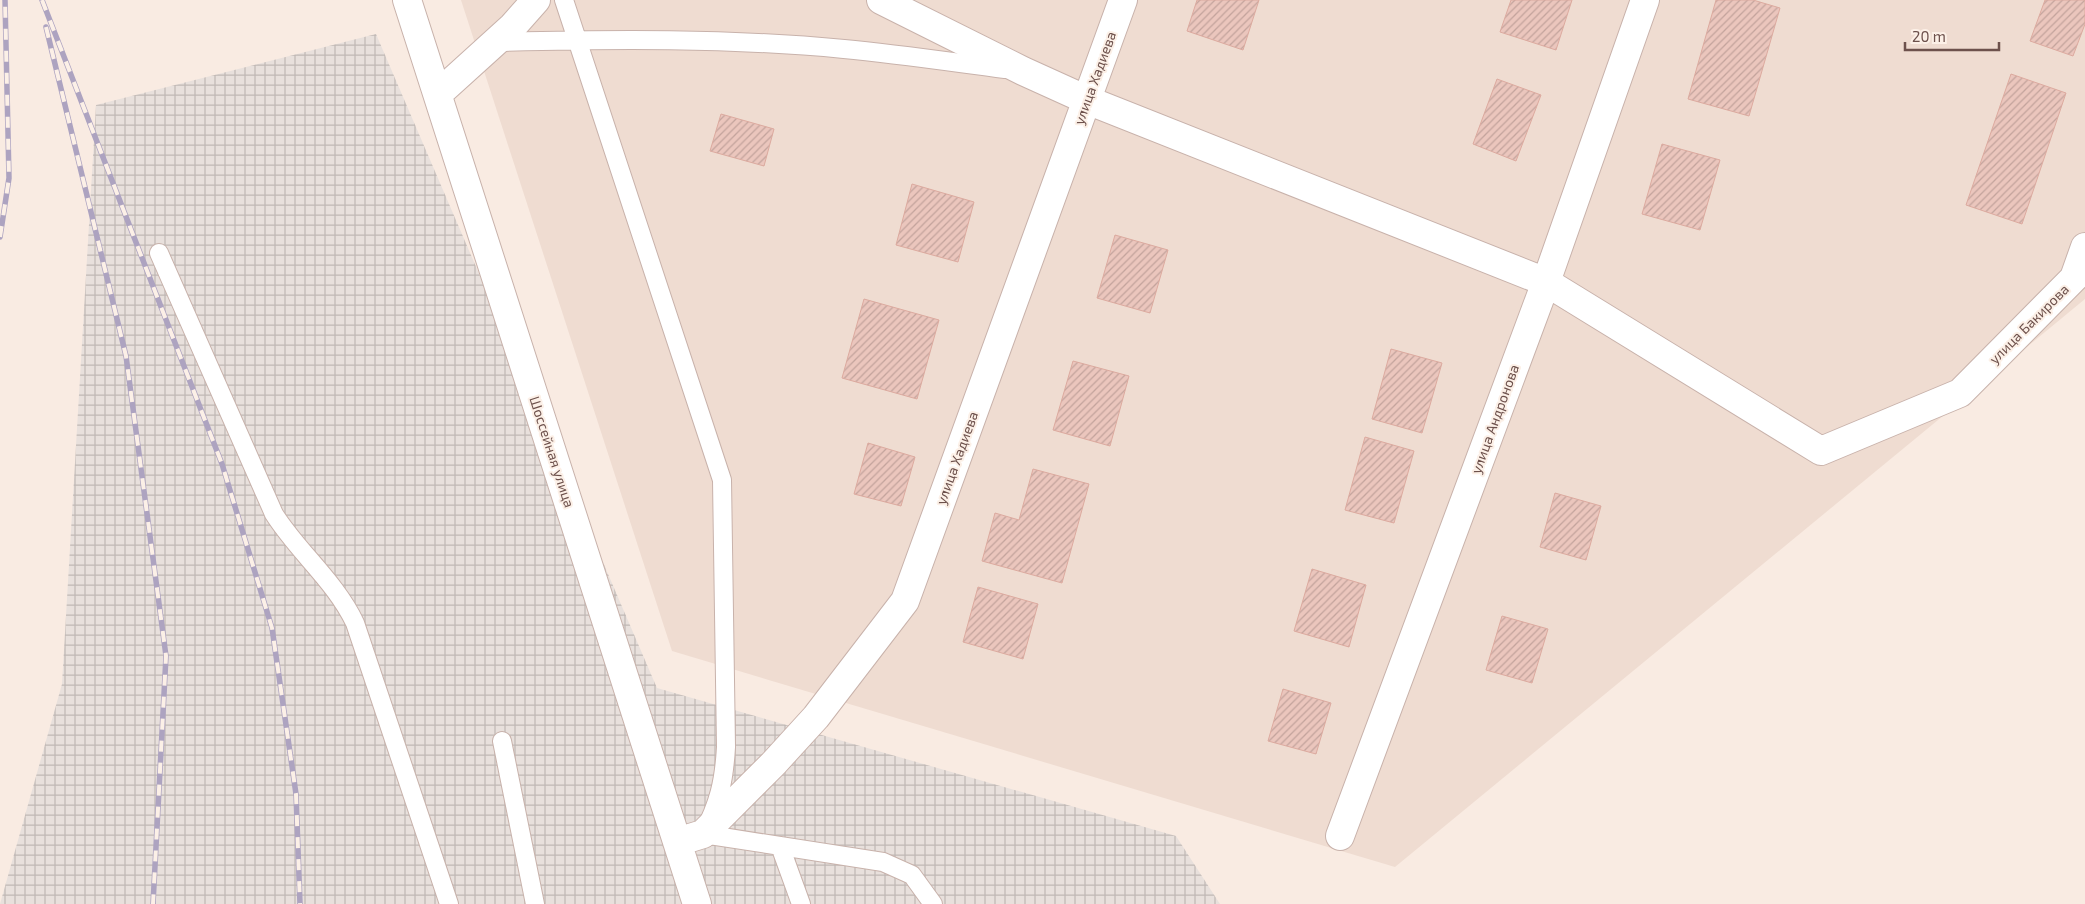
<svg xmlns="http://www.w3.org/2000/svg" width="2085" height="904" viewBox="0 0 2085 904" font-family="'Exo 2',sans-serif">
  <defs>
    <pattern id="industrial-grid" width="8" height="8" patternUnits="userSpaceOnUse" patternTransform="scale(1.25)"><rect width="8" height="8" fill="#e8e0dc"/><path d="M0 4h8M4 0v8" fill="none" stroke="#c0b8b5"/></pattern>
    <pattern id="building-hatch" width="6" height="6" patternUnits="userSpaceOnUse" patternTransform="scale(1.25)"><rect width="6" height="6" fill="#ebc6bd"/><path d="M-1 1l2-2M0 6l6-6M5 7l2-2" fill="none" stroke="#c3a39c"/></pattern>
  </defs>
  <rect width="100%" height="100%" fill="#f9ebe2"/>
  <path fill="#efdcd1" d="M461,0H2085V299L1395,867L672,651Z"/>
  <path fill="url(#industrial-grid)" d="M376,34L657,688L1176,836L1220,904H0L62,684L96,105Z"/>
  <path fill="url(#building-hatch)" stroke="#dcaa9f" d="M1197,0H1259L1243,50L1187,31Z
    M1511,0H1572L1556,50L1500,32Z
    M1716,0H1753L1780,8L1749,116L1688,99Z
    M2045,0H2085V24L2073,56L2030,41Z
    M2011,74L2066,93L2022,224L1966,205Z
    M1497,79L1541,95L1516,161L1473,144Z
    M721,114L774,129L764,166L710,151Z
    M1662,144L1720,160L1700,230L1642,214Z
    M912,184L974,202L958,262L896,245Z
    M1115,235L1168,250L1150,313L1097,298Z
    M864,299L939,320L917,399L842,378Z
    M1391,349L1442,363L1422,433L1372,419Z
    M1073,361L1129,376L1110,446L1053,430Z
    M1365,437L1414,451L1394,523L1345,510Z
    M868,443L915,457L901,506L854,494Z
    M1033,469L1089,484L1062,583L982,561L995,513L1019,520Z
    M1555,493L1601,506L1586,560L1540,547Z
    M1312,569L1366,585L1349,647L1294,631Z
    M978,587L1038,604L1023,659L963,642Z
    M1502,616L1548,629L1532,683L1486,670Z
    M1283,689L1331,703L1316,754L1268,741Z"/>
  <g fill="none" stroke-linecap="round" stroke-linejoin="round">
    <g stroke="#c8b2ab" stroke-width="20">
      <path id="lane" d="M564,0L722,480L726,747C724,782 719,803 703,834L883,862L912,875L933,904
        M496,42C612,39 728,38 844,49C898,54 951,62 1005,69
        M159,253L274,514C298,552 335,581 355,623L449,904
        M502,741L535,904
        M780,846L801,904"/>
    </g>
    <g stroke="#c8b2ab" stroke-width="30">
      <path id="street" d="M407,0L697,904
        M881,0L1023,71L1087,100L1546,282L1821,451L1960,393L2074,278L2085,247
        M438,94L513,26L536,0
        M1340,836L1546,282L1645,0
        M677,842L703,834L774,763L816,717L905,601L1123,0"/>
    </g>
    <use href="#lane" stroke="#fff" stroke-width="18"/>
    <use href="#street" stroke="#fff" stroke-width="28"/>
    <g stroke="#ada3c0" stroke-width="5.5">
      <path id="rail" d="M42,0L222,464L272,628L296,794L300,904
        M46,27L126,356L166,656L153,904
        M0,237L9,178L5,0"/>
    </g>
    <use href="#rail" stroke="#fcf0e7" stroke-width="4" stroke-dasharray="11" stroke-linecap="butt"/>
  </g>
  <g text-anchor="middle" stroke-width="4" stroke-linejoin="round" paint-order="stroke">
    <g font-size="14" fill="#6d514c" stroke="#fcf0e7">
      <text transform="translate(1095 78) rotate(-70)" y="5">улица Хадиева</text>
      <text transform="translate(2029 324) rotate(-45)" y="5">улица Бакирова</text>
      <text transform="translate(1495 419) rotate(-70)" y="5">улица Андронова</text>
      <text transform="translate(552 452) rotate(72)" y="5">Шоссейная улица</text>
      <text transform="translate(957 458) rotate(-70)" y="5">улица Хадиева</text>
    </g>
  </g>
  <path d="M1905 42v8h94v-8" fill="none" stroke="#6d514c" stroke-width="2.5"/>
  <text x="1912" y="42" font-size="15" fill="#6d514c" stroke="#fcf0e7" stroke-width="4" paint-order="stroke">20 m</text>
</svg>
